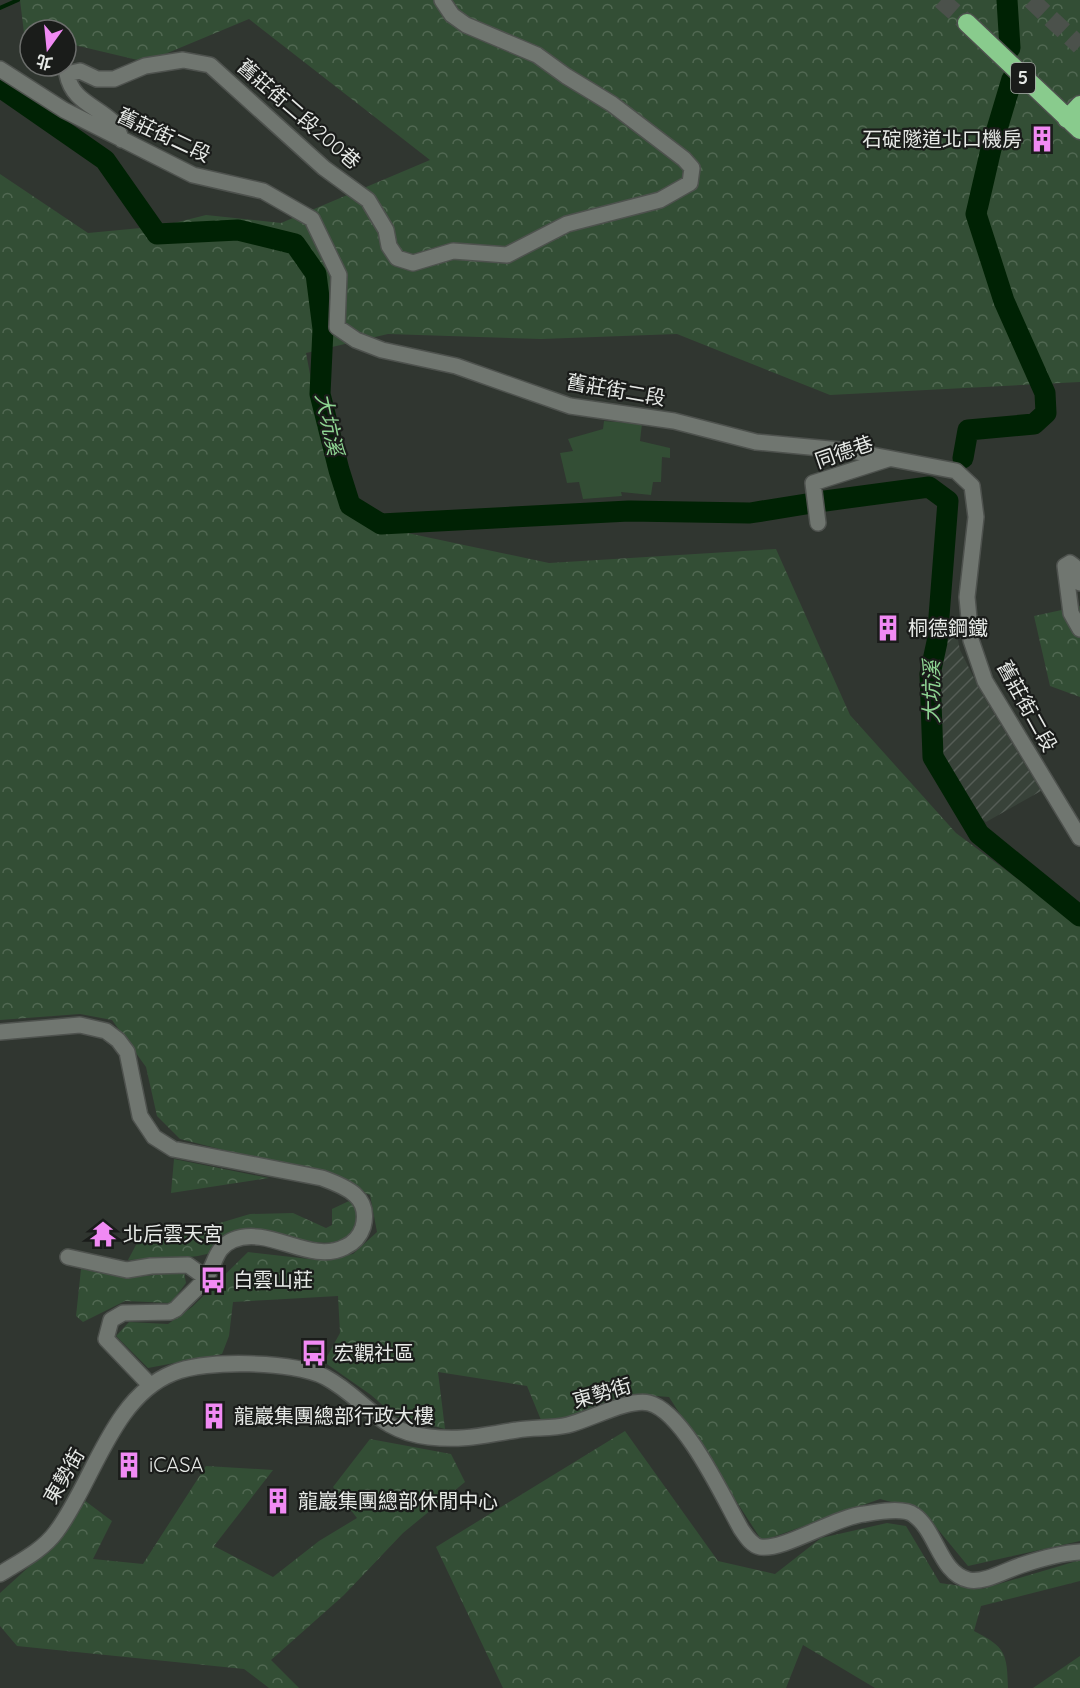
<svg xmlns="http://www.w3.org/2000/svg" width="1080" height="1688" viewBox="0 0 1080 1688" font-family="Quicksand,'Noto Sans TC',sans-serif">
  <defs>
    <pattern id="industrial-furrows" width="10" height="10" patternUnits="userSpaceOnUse" patternTransform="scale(1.5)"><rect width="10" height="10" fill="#384239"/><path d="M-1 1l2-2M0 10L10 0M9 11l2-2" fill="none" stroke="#555d56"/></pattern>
    <pattern id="forest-crowns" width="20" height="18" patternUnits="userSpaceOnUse" patternTransform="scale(1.5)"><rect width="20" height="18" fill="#334e35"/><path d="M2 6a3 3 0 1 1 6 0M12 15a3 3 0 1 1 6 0" fill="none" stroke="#516852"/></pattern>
  </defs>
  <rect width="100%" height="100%" fill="#303630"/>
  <path fill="url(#industrial-furrows)" d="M957,635L960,650L982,694L1041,791L986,822L972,811L947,774L937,743L933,707L939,646Z"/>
  <path fill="#334e35" d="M604,421L642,424L640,441L670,448V458L662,457L661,482H653L651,495L621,492L622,496L583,499L579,482L567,483L560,453L573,451L568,439L603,429Z"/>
  <path fill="url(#forest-crowns)" d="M20,0H1080V382L830,395L677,334L541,339L388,334L306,353L328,469L379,527L549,563L776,549L850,715L956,833L1039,895L1080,916V1541L968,1566L922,1510L880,1499L762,1541L669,1397L631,1394L576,1417L541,1420L527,1386L438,1372L445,1429L395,1416L371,1395L324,1362L340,1333L338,1296L233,1302L229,1336L222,1354L148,1368L116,1336L129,1322L168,1324L192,1307L248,1252L318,1260L353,1254L377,1232L370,1195L318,1174L180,1139L157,1116L146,1067L112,1020L80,1014L0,1020V174L88,233L162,226L206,215L281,223L430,160L249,19L146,62L66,43V30H30V35L24,33Z
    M1080,606V697L1050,686L1034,616Z
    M174,1159L269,1178L171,1193Z
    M349,1201L359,1209L361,1225C330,1262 291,1230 252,1230C237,1230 222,1250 207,1254C183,1260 154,1258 128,1260L137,1243L213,1225L250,1214L293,1213L326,1228L332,1225V1209Z
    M81,1269L126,1278L184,1272L186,1283L171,1303L125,1301L83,1322L76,1316Z
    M625,1431L718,1561L775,1574L821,1538L887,1523L906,1526L940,1583L982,1589L1080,1560V1581L981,1606L974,1631C1006,1647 1007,1654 1008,1688H875L803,1645L786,1688H503L436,1547Z
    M370,1439L451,1454L465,1482L403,1533L344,1595L271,1660L299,1688H269L244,1669L17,1646L0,1626V1593L54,1544L84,1500L112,1521L93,1559L143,1564L206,1466L273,1470L214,1546L273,1577L319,1541L357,1518L333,1487Z
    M1080,1656V1688H1033Z"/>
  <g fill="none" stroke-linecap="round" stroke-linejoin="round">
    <path stroke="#002204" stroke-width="4" d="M0,8L18,0"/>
    <path stroke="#002204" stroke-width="21" d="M1007,0L1010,48
      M0,87L105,160L157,234L238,230L295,244L316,274L323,329L320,394L339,470L350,505L381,524L629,511L750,513L806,504
      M963,458L968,430L1034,424L1046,413L1045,393L1004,301L976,214L991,149L1012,79
      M825,501L929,487L948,501L937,642L930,674L933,757L979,834L1080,916"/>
    <path stroke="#4b514b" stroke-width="18" stroke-dasharray="18 9" stroke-linecap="butt" d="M941,0L967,23
      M1031,0L1080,46"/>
    <g stroke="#4e524e" stroke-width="18">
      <path id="minor" d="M0,69L64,110L193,175L263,191L312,219L339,275L337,327L356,340L382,350L456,366L570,406L674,421L756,442L851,451L956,471L972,486L976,517L967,597L971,640L985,681L1080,838
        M122,140C119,134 117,126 113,122C95,105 72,101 67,74L80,71L97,79H114L145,66L183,60L210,65L324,168L368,200L386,230L389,246L397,258L413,263L453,251L507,255L567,224L660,200L690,183L692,168L684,159L612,104L566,76L537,55L466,25L452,15L442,0
        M818,523L813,483L888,459
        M1080,583L1074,566L1070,563L1065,566L1071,613L1080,629
        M0,1032L80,1025L106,1031L118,1040L127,1052L140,1116L154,1137L173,1149L322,1178C347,1187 371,1197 363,1227C360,1236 354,1243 345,1247C310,1265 269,1225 233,1240C214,1248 216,1265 205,1279C196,1290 185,1299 176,1309L170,1312L123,1313L111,1320L106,1339L150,1385
        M68,1257L127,1270L151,1266L188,1265L206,1278
        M0,1574C19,1562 42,1551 56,1532C93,1483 112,1397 173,1373C206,1359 293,1361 325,1377C366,1399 377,1431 429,1437C464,1441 483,1435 517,1430C534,1427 551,1429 568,1425C589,1420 629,1398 649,1403C684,1412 723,1497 741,1529C746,1536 751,1545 760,1547C783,1551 835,1517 864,1514C876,1512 904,1507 914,1515C937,1531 940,1574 969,1580C985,1583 1006,1570 1022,1565C1040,1559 1061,1553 1080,1552"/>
    </g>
    <g stroke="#4e524e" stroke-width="21">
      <path id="highway" d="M967,23L1080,130
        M1067,119L1080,105"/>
    </g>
    <use href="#minor" stroke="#707670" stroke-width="15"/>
    <use href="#highway" stroke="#89cb8d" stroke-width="18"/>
  </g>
  <defs>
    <g id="building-bare" transform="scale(2.07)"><path d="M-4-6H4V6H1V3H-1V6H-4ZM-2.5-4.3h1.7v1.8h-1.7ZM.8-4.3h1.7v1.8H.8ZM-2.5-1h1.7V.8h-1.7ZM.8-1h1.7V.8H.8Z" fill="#f18af4" stroke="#1a1c1a" stroke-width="2.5" paint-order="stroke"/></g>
    <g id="temple-bare" transform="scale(2.07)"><path d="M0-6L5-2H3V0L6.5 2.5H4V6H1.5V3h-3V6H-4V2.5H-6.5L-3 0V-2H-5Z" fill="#f18af4" stroke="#1a1c1a" stroke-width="2.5" paint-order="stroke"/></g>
    <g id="bus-bare" transform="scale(2.07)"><path d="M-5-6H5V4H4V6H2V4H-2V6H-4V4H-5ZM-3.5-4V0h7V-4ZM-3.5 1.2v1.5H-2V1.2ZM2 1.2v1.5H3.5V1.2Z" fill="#f18af4" stroke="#1a1c1a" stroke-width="2.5" paint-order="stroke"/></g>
  </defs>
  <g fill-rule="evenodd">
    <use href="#building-bare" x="1042" y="139"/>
    <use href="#building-bare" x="888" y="628"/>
    <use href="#temple-bare" x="103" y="1234"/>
    <use href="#bus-bare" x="213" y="1280"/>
    <use href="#bus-bare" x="314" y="1353"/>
    <use href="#building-bare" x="214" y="1416"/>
    <use href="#building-bare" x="129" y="1465"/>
    <use href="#building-bare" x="278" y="1501"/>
  </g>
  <g text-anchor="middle" stroke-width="4.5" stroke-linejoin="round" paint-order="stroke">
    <rect fill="#1a1c1a" stroke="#a9aca9" stroke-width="1.5" x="1011" y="63" width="24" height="30" rx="4.5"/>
    <g font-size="18" font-weight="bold" fill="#e6e9e6">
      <text x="1023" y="84">5</text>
    </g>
    <g font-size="20" fill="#e6e9e6" stroke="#1a1c1a">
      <text transform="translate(299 114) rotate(41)" y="7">舊莊街二段200巷</text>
      <text transform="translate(164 135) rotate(25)" y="7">舊莊街二段</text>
      <text transform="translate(616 390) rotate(10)" y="7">舊莊街二段</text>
      <text transform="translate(844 452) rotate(-19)" y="7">同德巷</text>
      <text transform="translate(1027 706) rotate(61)" y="7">舊莊街二段</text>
      <text transform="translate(602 1393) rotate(-16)" y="7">東勢街</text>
      <text transform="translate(64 1476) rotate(-60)" y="7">東勢街</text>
    </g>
    <g font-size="20" fill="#e6e9e6" stroke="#1a1c1a" text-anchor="start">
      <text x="1022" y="146" text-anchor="end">石碇隧道北口機房</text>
      <text x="908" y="635">桐德鋼鐵</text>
      <text x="123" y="1241">北后雲天宮</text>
      <text x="233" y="1287">白雲山莊</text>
      <text x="334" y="1360">宏觀社區</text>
      <text x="234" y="1423">龍巖集團總部行政大樓</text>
      <text x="149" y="1472">iCASA</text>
      <text x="298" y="1508">龍巖集團總部休閒中心</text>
    </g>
    <g font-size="21" font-style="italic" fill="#8ed492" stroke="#1a1c1a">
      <text transform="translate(329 424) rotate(78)" y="7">大坑溪</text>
      <text transform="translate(932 692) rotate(-90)" y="7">大坑溪</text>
    </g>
  </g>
  <g transform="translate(48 48) rotate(195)"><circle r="28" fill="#1a1c1a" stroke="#6c6e6c" stroke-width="1.5"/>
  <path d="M0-4.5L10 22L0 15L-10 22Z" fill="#f18af4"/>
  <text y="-9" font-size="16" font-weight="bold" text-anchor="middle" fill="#e6e9e6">北</text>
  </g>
</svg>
